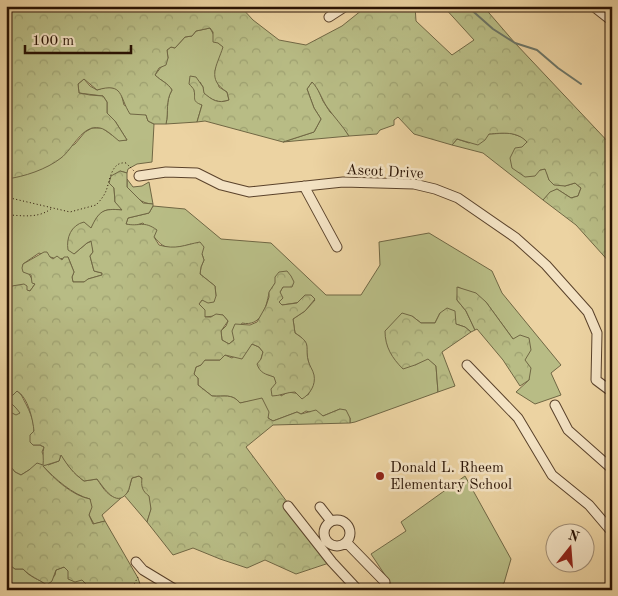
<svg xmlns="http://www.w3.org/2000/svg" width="618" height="596" viewBox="0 0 618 596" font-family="'Old Standard TT',serif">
  <defs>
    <pattern id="forest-crowns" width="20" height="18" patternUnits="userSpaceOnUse" patternTransform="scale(1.25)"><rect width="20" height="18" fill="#b8bc85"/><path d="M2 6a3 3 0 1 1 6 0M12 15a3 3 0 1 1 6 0" fill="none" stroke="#9ea171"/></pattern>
  </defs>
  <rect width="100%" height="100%" fill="#ecd3a2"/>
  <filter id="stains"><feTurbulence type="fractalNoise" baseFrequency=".004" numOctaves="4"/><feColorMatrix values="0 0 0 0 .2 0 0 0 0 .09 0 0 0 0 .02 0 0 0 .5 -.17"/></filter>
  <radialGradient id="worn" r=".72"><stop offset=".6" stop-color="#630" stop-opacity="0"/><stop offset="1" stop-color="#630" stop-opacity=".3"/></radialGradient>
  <path fill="#b8bc85" stroke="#706744" d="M210,28L218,43L224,47L215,71L219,87L227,92L229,100C218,104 212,100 203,93V87L200,82L194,91L202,105L197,122L166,124C169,111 165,102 172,90C168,83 161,81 155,75L168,58L167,50L171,47L175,48L185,37L192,36L196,31Z
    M84,79L90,86L97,90L106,87L115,88L121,93L124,105L146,115L148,121L154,124L152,162L137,164L128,169L127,173L120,171L109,183L114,188L115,202L123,210C103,208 99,211 91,229L84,222L74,254L87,243L92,241L93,252L90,256L94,271L102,273V275L88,279L85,282H73L72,277L74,272L68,257C58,261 50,257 39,253L23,264L35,284L30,291L10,290L9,294L6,297V179L22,175L75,144L85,132L92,128H102L119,140H127L115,121L107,113V102L103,96L79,93L78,84Z
    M312,82L317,87L323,101L330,112L339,120L349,136L283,142L314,132L321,119L314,108L307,89Z
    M510,133L522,137L527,142L522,147L540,170L546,169L549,180L565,186L575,183L581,188L578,196L571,198L557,189L550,193L543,200L483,153L452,145L457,139L469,143L488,134Z
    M127,179L133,187L142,186L149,182L153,204C141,204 135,196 127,187Z
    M153,206L185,209L221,239L271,243L326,295H361L380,265L379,242L429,233L492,271L502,293L561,365L551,373L561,395L535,404L516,392L529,380L524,360L513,339L486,302L458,287L457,300L466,311L475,330L471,332L465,327L456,324L440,313L435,323H421L412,316L415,365L428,358L436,366L438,392L355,422L350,423V418L340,409L323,416L306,411L301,414L297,412L273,421L268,418L262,399L240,403C232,393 224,397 212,396L198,385V378L194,374L196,367L201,365L204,360H220L225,355L232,358L252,344L259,347L263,352L261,359L266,374L274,376L281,396L288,392L308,395C318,377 312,377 308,360C304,345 312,344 295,333L293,319L305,311L315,300L282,305L279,302L280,292L283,287L275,283C274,286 270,290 269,293C266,308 261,327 242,323L235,339L229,344L222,340L221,331L226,326L228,321L223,315L205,317L199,304L202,300L216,296L215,286L200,274L201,267L204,260L202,254L191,244C161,254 161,244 143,223L133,226L126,224L128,218L149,213Z
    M17,391C22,394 23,399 26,404C34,420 35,427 33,445H40L44,447L42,452L48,465L59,461L61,454C68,466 73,473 84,481L97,479C104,489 108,498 121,498L102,515L105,521L94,524L89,515L90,499C73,495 54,478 43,466L29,470L21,475L15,472L6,461V410L10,412L16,408L10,402L9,397Z
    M139,476C147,482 152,500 151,510C150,514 148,518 147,522L124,495L128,492L132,478Z
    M465,476L511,559L504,583L495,590H395L371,554L406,531L401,522Z
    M6,562L15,569H23C31,578 37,578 47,585L55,575L56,570L64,567L82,580L90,588C98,585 103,584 112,586L113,590H6Z"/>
  <path fill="url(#forest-crowns)" stroke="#706744" d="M6,6H240L253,20L279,40L306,45L342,26L367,6H415L416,21L452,55L474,40L443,6H483L515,43L612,146V265L576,225L543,200L550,192L557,189L571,198L578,196L581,188L575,183L565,186L554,185L549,180L545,169L540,170L535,176L525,177L512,168L510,158L515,148L522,147L527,142C517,131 503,133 489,134L485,140L478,145L457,139L452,145L414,134L398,117L394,120V125L380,130L377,134L349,136C342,125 334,117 327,107C321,98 319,89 312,82L307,89L314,108L321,119L314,132L283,142L205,121L197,122L202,105C191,101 196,98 194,90C193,88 191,86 189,84L190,76L196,77L203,87L204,93C212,100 218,104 229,100L227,92C206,79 217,66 223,47L218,43L213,42V32L210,28L196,31L192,36L185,37L175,48L171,47L167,50L168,58L166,65L159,68L155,75C161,81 168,83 172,90C165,102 169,111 166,124H154L148,121L146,115L130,114C119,97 124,82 97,90L84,79L78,84L79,93L90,95L103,96L107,102V113L115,121L127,140L119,141C114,137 106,129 100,128C82,124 73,149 61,158C47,169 24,177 6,179Z
    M120,171L127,173V187L143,203L153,204V206L149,213L128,218L126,224C140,227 143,220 157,230L154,237L159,245C176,250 184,245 200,242L204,247L202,254L204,260L201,267L200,274L215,286L216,296L214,302L208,303L202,300L199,304L205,310V317H211L216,314L223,315L228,321L221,331L222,340L229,344L234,340L232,331L235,324L250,325L257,322L266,306L269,297V292L275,283V277L279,272L287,271L291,276L294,282L292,287H283L280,292L283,298L279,302L282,305L297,303L305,295H311L315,299L305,311L293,319L295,333C312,344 305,345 308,360C309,365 313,370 314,375C316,385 310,394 302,399L295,392C287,392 280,396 272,396L271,389L276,383L274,377C265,374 260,373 257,364L261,359L263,352L259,347L252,344L242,359L225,355L220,360H205L201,365L196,367L194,374L198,378V385L212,396C224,397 232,393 240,403L262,398L269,412L268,418L273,421L297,412L301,414L316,410L323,416L340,409L346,410L350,418V423L273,425L246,447L332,562L296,574L265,560L247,568L220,559L193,548L173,555L147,522L151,509L149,496C142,491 141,486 142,478L139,476L132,478C130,482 130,489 127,493C116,508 104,488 97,479L84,481C73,473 68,466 61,455L59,461L43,466C54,479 73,496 90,499L92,507L89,515L93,524L105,521L138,578L141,587L145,590H113L112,586C103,584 98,585 90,588L82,580L75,582L68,579V571L64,567L56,570L52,581L47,585C38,579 31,577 23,569H15L6,562V461L15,472L21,475L29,470L37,463L43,465C44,459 42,453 44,447L40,445H33L30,442V435L34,431C33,420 28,397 17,391L13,395L9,397L10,402L16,408L20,413L16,415L6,410V297L9,294L12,286L24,284L27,286V290L30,291L35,284L32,283L31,275L23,272L22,268L23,264L44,252H47L50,257L53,259L57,256L62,260L64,257H68L74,272L72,277L73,282H84L88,279L102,275V273L94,271L90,256L93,252L91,241L87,243L74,254L68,250C66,238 71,225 84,222L91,228C99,211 103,208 122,210L115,202L114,188L109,183L111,176Z
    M457,287L476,293L486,302L513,339L520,335L529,338L531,350L525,360L531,368L529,380L520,386L503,360L477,329L475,330L466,311L457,300Z
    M447,308L455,311L456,324L465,327L471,332L442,352L455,386L438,392L436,366L428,359L415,365L403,369C392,358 385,347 385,331L402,313L412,316L421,323H435L440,313Z"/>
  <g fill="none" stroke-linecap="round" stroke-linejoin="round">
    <path stroke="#6c7567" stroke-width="2" d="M467,6L493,29L515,43L537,50L558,68L581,84"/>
    <g stroke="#5a422b" stroke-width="11">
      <path id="minor" d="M593,6L612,21
        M329,17L346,6
        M139,176L166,172L197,173L221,185L249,192L343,182L414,184L435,189L458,198L516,238L546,265L588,312L597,333L596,380L612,392
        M304,186L337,247
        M467,365L518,418L552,475L589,505L612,532
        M555,405L568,430L612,469
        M288,506L332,562L358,590
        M320,507L331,521
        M324 533a13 13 0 1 1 26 0a13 13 0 1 1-26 0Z
        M347,543L385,582
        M136,562L143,570L176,590"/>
    </g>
    <path stroke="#291203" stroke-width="1" stroke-dasharray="1 2.5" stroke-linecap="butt" d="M6,197L70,212L96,205C100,201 104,196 106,191C110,181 111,161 126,163L134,171
      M6,214L10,215C25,216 40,218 52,208
      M131,590L138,577"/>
    <use href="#minor" stroke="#f3e2c3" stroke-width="9"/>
  </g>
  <circle fill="#8f2418" stroke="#f3e2c3" stroke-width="2" cx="380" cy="476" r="5"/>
  <g text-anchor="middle" stroke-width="5" stroke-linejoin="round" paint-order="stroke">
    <g font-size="15" fill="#291203" stroke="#f3e2c3">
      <text transform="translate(385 171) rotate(3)" y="5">Ascot Drive</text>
    </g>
    <g font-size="15" fill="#291203" stroke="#f3e2c3" text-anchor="start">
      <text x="390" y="472">Donald L. Rheem<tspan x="390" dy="17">Elementary School</tspan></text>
    </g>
  </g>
  <rect width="618" height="596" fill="none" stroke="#ecd3a2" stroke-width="25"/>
  <rect x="8" y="8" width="603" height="581" fill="none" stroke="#291203" stroke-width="2.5"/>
  <rect x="12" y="12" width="593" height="571" fill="none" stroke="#291203"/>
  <g transform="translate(570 548) rotate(17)"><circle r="24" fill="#f3e2c3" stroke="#a28f76"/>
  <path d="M0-4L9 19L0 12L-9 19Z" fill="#8f2418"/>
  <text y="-8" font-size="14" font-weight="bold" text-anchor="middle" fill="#291203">N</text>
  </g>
  <path d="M25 45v8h106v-8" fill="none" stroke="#291203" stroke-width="2.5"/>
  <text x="32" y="45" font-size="15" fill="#291203" stroke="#f3e2c3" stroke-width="4" paint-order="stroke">100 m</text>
  <rect width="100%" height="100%" filter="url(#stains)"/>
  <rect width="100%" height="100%" fill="url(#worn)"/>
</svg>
